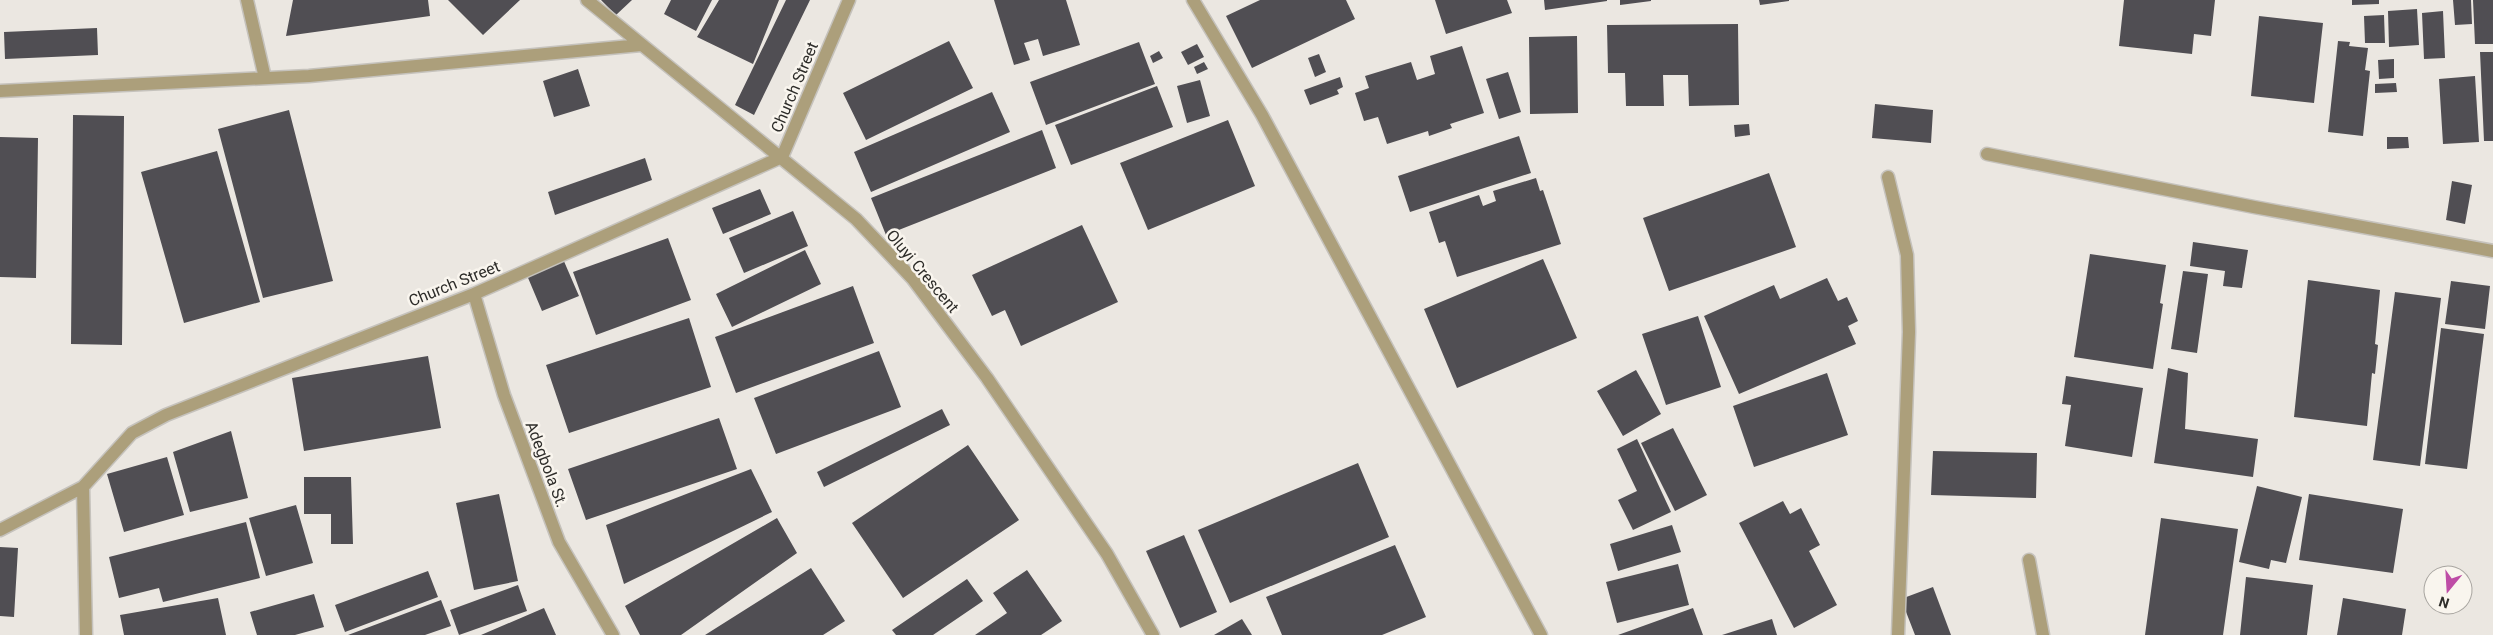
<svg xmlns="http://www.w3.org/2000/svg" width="2493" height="635" viewBox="0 0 2493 635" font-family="Roboto,sans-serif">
  <rect width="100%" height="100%" fill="#ebe7e1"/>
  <path fill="#504e53" d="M293,0H428L430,16L286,36Z
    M448,0H520L483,35Z
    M601,0H632L616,15Z
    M671,0H712L696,31L664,14Z
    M719,0H779L753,64L697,37Z
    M786,0H810L754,115L735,105Z
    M994,0H1066L1080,45L1043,56L1038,39L1024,43L1030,60L1014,65Z
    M1260,0H1346L1355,19L1252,68L1226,16Z
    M1435,0H1507L1512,13L1446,34Z
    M1544,0H1607V1L1545,10Z
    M1620,0H1651V1L1620,5Z
    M1759,0H1789V1L1760,5Z
    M2124,0H2215L2211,36L2194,34L2192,54L2119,46Z
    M2352,0H2379V4L2352,5Z
    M2453,0H2471L2472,24L2455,25Z
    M2473,0H2493V44H2475Z
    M2417,9L2419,45L2389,47L2388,11Z
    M2443,11L2445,58L2424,59L2422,13Z
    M2384,15L2385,43H2365L2364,16Z
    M2259,16L2323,23L2314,103L2251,96Z
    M1738,24L1739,105L1689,106L1688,75H1663L1664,106H1626L1625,73H1608L1607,25Z
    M97,28L98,55L5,59L4,32Z
    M1577,36L1578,113L1530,114L1529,37Z
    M949,41L973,88L866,140L843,93Z
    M2338,41L2350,42L2349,46L2368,48L2365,70L2370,71L2363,136L2328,132Z
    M1139,42L1155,84L1046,125L1030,82Z
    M1197,44L1204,57L1188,65L1181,52Z
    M1462,46L1484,113L1450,124L1452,128L1429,136L1428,131L1387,144L1378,117L1364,121L1355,93L1369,88L1365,76L1411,62L1417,80L1435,74L1430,56Z
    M1159,51L1163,58L1153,63L1150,56Z
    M2480,52H2493V141H2484Z
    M1319,54L1326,72L1315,77L1308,58Z
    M2394,59V78L2379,79L2378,60Z
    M1204,62L1208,69L1197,74L1194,67Z
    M578,69L590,106L554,117L543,81Z
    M1508,72L1521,112L1499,119L1486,79Z
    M2475,76L2479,142L2443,144L2439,79Z
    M1340,77L1343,87L1337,90L1339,94L1310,105L1304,90Z
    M1200,80L1210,116L1187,123L1177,86Z
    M2396,83L2397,92L2375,93V84Z
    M1157,86L1173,127L1071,165L1055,125Z
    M992,92L1010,132L871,192L854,152Z
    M1875,104L1933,110L1931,143L1872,138Z
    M289,110L333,281L263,298L218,129Z
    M73,115L124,116L122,345L71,344Z
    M1228,120L1255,186L1148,230L1120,163Z
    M1749,124L1750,135L1735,137L1734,125Z
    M1042,130L1056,168L886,235L871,198Z
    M1519,136L1531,173L1410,212L1398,176Z
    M0,137L38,138L36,278L0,277Z
    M2387,137H2408L2409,148L2387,149Z
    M217,151L260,302L184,323L141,172Z
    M645,158L652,180L555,215L548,192Z
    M1769,173L1796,247L1669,291L1643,218Z
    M1536,178L1540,191L1543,190L1561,244L1457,277L1445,241L1439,243L1429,212L1479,195L1483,206L1496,201L1493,191Z
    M2452,181L2472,185L2465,224L2446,220Z
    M760,189L771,214L723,234L712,208Z
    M793,211L808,246L744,273L729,238Z
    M1082,225L1118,302L1021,346L1005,310L992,316L972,275Z
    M668,238L691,300L596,335L573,272Z
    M2193,242L2248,250L2242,288L2223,286L2225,271L2190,266Z
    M805,250L821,284L732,327L716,294Z
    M2090,254L2166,265L2160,303L2163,304L2153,369L2074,357Z
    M563,259L579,296L542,311L526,273Z
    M1543,259L1577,338L1457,388L1424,309Z
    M2183,271L2208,274L2197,353L2171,349Z
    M1827,278L1838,301L1847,297L1858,321L1848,326L1856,344L1739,394L1704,316L1774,285L1780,299Z
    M2308,280L2380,290L2375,344L2378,345L2375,374L2372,373L2367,426L2294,417Z
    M2451,281L2490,286L2485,329L2445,324Z
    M853,286L874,343L736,393L715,337Z
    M2395,292L2441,298L2420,466L2373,460Z
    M1698,316L1721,387L1666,405L1642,334Z
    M689,318L711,387L569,433L546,365Z
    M2441,328L2484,334L2467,469L2425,464Z
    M879,351L901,407L776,454L754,398Z
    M428,356L441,428L304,451L292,378Z
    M2168,368L2188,373L2185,429L2258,439L2253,477L2154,463Z
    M1636,370L1661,414L1623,436L1597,391Z
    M1827,373L1848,435L1754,467L1733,406Z
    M2066,376L2143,388L2132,457L2065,446L2071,405L2062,404Z
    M942,409L950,425L824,487L817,472Z
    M719,418L737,469L586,520L568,469Z
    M1673,428L1707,495L1675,511L1641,443Z
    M231,431L248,498L190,512L173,452Z
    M1637,439L1671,512L1633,530L1618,500L1637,491L1617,449Z
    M968,445L1019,520L903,598L852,523Z
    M1933,451L2037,453L2036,498L1931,495Z
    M167,457L184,515L124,532L107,474Z
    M1358,463L1389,537L1230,603L1198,530Z
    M751,469L772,512L624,584L606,525Z
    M304,477H351L353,544H331V514H304Z
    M2257,486L2302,497L2286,563L2271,560L2269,569L2239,562Z
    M499,494L518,581L474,590L456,503Z
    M2309,494L2403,509L2393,573L2299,560Z
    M1783,501L1790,514L1801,508L1820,545L1809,551L1837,605L1794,628L1739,523Z
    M296,505L313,563L266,576L249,518Z
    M777,518L797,553L681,635H640L625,606Z
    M2161,518L2238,529L2223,635H2145Z
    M246,522L260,578L163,602L159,588L119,598L109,557Z
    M1672,525L1681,552L1618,571L1610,544Z
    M1184,535L1217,612L1180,628L1146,551Z
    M1395,545L1426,617L1382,635H1282L1266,597Z
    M0,547L18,548L14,617L0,616Z
    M1678,564L1689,605L1617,623L1606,582Z
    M811,568L845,621L823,635H705Z
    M1027,570L1062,621L1041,635H975L1007,613L993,593Z
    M428,571L438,597L345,632L335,605Z
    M2246,577L2313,585L2307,635H2240Z
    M967,579L983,601L933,635H896L892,630Z
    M518,585L527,611L459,635L450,610Z
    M1933,587L1951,635H1915L1901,599Z
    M314,594L324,627L295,635H257L250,612Z
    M218,598L226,635H124L120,615Z
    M2343,598L2406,609L2402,635H2337Z
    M441,600L451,626L425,635H348Z
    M544,608L556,635H481Z
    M1693,608L1703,635H1618Z
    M1242,619L1252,635H1214Z
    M1772,619L1777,635H1722Z"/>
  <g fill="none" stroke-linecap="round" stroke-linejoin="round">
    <g stroke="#c5c2bc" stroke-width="15">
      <path id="street" d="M247,0L265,78
        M587,0L856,219L912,278L987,378L1107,554L1153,635
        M1193,0L1262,115L1541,635
        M0,91L309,76L641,45
        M1987,154L2254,207L2493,251
        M1888,177L1907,255L1909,332L1898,635
        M474,294L504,395L559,542L613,635
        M83,487L86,635
        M0,530L83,487L132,433L166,415L474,294L782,157L849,0
        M2029,560L2043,635"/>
    </g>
    <use href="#street" stroke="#ac9f7b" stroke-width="12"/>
  </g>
  <g text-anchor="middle" stroke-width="5" stroke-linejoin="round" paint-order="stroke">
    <g font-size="16" fill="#2e2d2a" stroke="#f9f5ee">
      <text transform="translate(794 87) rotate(-67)" y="6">Church Street</text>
      <text transform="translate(923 271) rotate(50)" y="6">Oluyi Crescent</text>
      <text transform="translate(454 283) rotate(-22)" y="6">Church Street</text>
      <text transform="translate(547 464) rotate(69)" y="6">Adegbola St.</text>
    </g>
  </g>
  <g transform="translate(2448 590) rotate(198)"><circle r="24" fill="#f9f5ee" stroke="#a8a5a0"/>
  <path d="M0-4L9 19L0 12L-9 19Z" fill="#be4ca6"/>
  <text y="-8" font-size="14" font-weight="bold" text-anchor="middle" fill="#2e2d2a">N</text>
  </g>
</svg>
